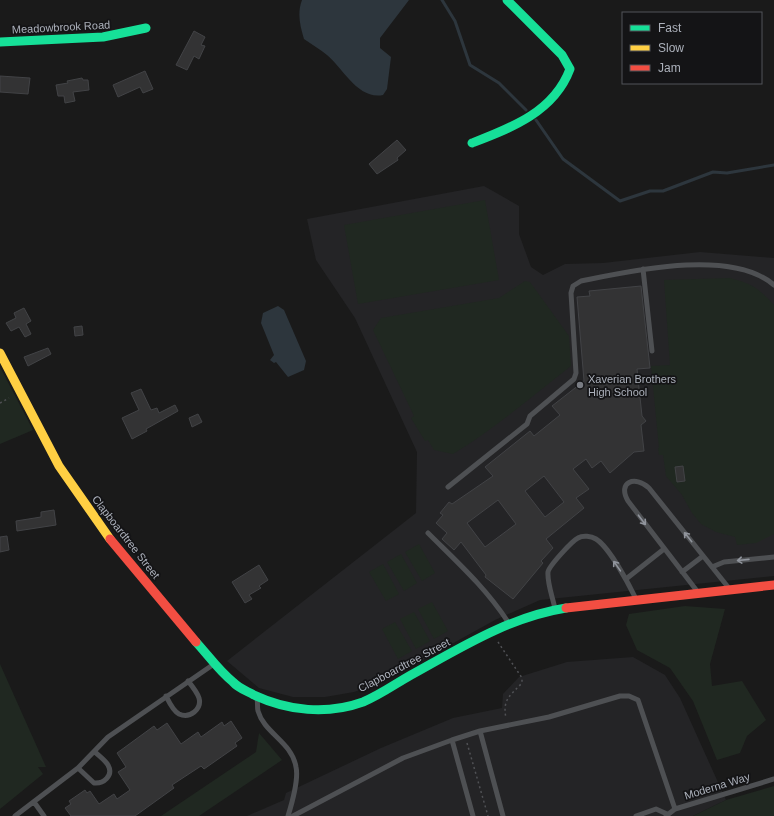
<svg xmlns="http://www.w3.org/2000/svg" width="774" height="816" viewBox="0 0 774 816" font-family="Arial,sans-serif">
  <rect width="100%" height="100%" fill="#1a1a1a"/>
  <path fill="#242426" d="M484,186L519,206V234L531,267L543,275L565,264L603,263L700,252L774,258V576L540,600L495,620L383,682L354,692L325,697H293L259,688L227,661L416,513L417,452L355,318L316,260L307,219Z
    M633,657L665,675L680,698L726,800L693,816H247L284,800L286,793L381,748L453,718L502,708L503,694L519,677L567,662Z"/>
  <path fill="#202821" d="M485,200L499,280L358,304L344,225Z
    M730,278C753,284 758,288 774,305V534L756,543L737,545L735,537L716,532L701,524L692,513L682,495L666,476L663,455H659L658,448H659L651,366L670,365L664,280Z
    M525,281L530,282L569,336L571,366C532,396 495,429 453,454L434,450L428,440L425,441L411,418L414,416L373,330L381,318L499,298Z
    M0,367L33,430L0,444Z
    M419,544L435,573L422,581L405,552Z
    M401,554L417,583L404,591L387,562Z
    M383,564L399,594L386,601L369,572Z
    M432,602L448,631L434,639L418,609Z
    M685,606L725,609L710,664L712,686L742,681L766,720L747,736L740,753L717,760L693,701L670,668L637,650L626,625L629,614Z
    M414,612L430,641L416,649L400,619Z
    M395,622L412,651L398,659L382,629Z
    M0,664L46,767H38L43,774L0,809Z
    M259,733L282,760L199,816H161L256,752Z
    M774,786V816H693L726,800Z"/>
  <path fill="#2d363d" d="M302,0H409L380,38V48L391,57L387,89L383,95C358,100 343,68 327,55C320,49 311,44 304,39C300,26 297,13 302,0Z
    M278,306L284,310L306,361L304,370L288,377L276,362L274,363L270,360L274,355L261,323L263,313Z"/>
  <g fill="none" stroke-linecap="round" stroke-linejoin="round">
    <path stroke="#2d363d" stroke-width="3" d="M442,0L455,21L470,65L499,83L526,110
      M536,120L563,159L620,201L650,191H663L713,172L727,173L774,165"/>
  </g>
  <path fill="#333334" stroke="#424346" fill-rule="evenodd" d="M194,31L205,37L201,45L205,46L199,59L194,56L187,70L176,65Z
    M145,71L153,89L143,93L140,87L118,97L113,85Z
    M0,76L30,78L28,94L0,92Z
    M82,78L83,80H88L89,90L73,92L75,101L65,103L64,96H58L56,85L68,83L67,81Z
    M397,140L406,150L397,158L398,160L377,174L369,164Z
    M641,286L650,368L637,369L642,416L646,421L641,425L644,451L634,452L610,473L601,461L592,468L586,459L573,469L589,489L576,498L584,508L546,539L553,548L541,561L543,563L513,599L485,577L486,575L461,542L454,550L442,539L447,533L436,523L443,515L440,513L449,502L452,504L493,476L485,467L530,431L534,436L560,415L552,406L584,381L577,297L590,296L589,291ZM544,476L564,502L545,517L525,491ZM498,500L516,524L485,547L467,523Z
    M24,308L31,321L26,324L31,334L25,337L19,327L11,331L6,323L16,318L14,313Z
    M82,326L83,335L75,336L74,327Z
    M48,348L51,354L28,366L24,357Z
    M141,389L151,410L157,408L159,413L175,405L178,411L146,429L147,431L132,439L122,418L139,410L131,393Z
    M198,414L202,422L192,427L189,418Z
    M683,466L685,481L677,482L675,467Z
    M54,510L56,525L17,531L16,521L41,517V512Z
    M7,536L9,550L0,552V537Z
    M259,565L268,580L259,586L261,588L249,595L252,599L245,603L232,582Z
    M231,721L242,738L235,743L237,746L204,769L201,766L172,785L174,788L135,816H71L65,808L71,804L69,801L85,790L87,793L90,791L99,804L114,794L117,799L130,790L118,772L126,767L117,753L154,726L157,730L167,723L181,744L198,732L201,737L222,722L224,726Z"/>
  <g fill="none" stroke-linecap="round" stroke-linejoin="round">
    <path stroke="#505155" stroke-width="1.5" stroke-dasharray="2 3" stroke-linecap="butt" d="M0,403L9,398
      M498,642L522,678V683C511,695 502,699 506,718
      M467,743L488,816"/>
    <path stroke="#4e5053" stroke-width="5" d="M643,269L652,351
      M448,487L527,424L530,416L574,379L576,373L571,293L573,286L581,281C631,271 731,248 774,285
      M428,533C457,562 486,588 508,622
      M712,567L724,562L774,557
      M682,572L703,556
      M626,579L664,549
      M697,591L628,501C617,482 635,475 649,488L728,587
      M555,609C553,598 547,583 548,572C549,566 572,541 578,538C583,535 591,536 596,539C609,547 628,583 635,597
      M166,696C169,702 173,711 179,714C190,719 202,709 199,698C197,692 192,686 188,681
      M257,699C258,703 257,707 258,711C264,733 292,742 296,767C299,780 292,803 288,816
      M480,731L503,816
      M452,740L473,816
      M78,768L94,783C103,784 114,776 108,765C105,760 99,756 95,752
      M34,802L44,816
      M15,816L78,768L108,737L214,664
      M293,816L403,758L452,740L480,731L549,717L620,696H629L638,700L675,809
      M636,816L656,809L667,814
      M666,816L675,809L774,779"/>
    <path stroke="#16e098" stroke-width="9" d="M0,42L103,37L146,28
      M472,143C511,128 554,112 570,69L562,55L507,0
      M196,642C208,655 219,671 233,682C238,688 247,691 254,695C288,711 327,715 363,702C380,695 395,684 411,675C460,648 509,617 566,608"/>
    <path stroke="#ffcf43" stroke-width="9" d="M0,353L59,466L110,539"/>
    <path stroke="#f24e42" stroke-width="9" d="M110,539L196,642
      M566,608L774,585"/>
  </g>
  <defs><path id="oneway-shaft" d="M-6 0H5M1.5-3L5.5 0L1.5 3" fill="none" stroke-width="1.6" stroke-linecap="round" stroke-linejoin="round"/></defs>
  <g stroke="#90949c">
    <use href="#oneway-shaft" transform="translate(642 520) rotate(53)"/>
    <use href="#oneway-shaft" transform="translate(688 537) rotate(-129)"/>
    <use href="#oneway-shaft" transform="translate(743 560) rotate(174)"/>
    <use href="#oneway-shaft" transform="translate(617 566) rotate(-125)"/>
  </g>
  <circle fill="#797c83" stroke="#141416" stroke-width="1.5" cx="580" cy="385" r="4"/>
  <g text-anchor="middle" stroke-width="3.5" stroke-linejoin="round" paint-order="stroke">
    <g font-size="11" fill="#acb1bb" stroke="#141416">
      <text transform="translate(61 27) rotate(-3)" y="4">Meadowbrook Road</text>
      <text transform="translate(126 537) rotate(52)" y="4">Clapboardtree Street</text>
      <text transform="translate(404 665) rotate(-28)" y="4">Clapboardtree Street</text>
      <text transform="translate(717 786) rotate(-17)" y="4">Moderna Way</text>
    </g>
    <g font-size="11" fill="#acb1bb" stroke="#141416" text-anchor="start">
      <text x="588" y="383">Xaverian Brothers<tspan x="588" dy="13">High School</tspan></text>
    </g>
  </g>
  <rect x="622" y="12" width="140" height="72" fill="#141416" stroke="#515358"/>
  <rect x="630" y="25" width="20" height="6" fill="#16e098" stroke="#515358"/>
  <text x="658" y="32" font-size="12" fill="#acb1bb">Fast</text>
  <rect x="630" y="45" width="20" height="6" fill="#ffcf43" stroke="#515358"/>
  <text x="658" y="52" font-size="12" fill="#acb1bb">Slow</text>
  <rect x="630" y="65" width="20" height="6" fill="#f24e42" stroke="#515358"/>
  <text x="658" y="72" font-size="12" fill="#acb1bb">Jam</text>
</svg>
